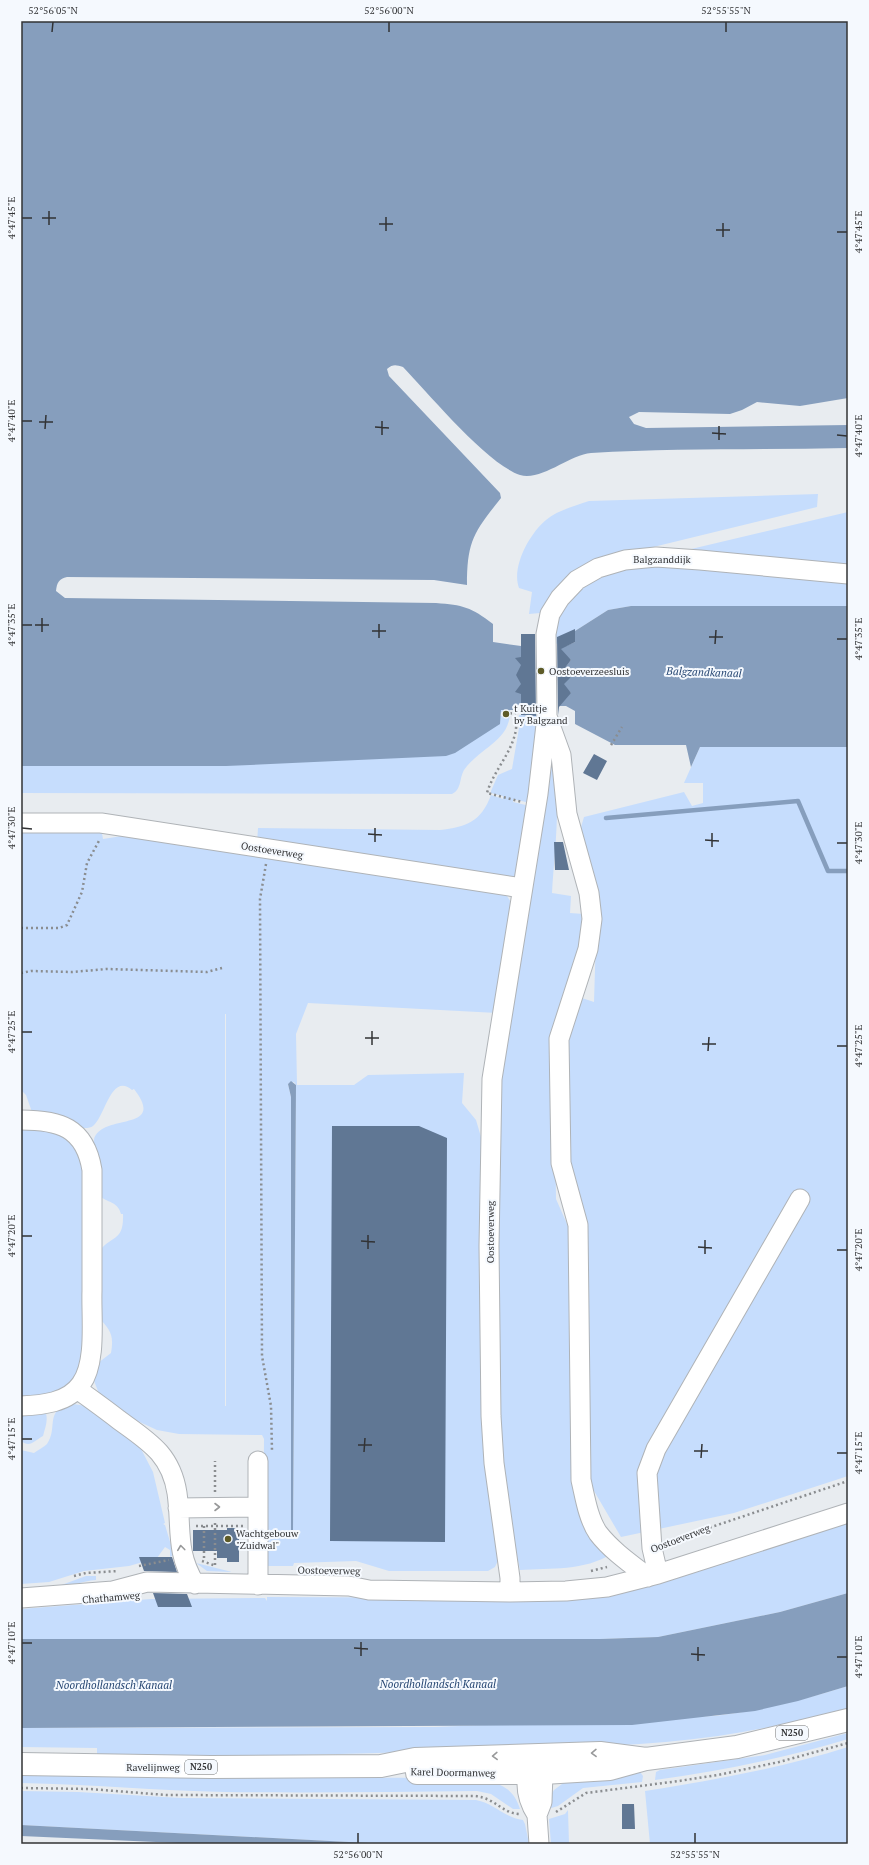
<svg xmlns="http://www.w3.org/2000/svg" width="869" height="1865" viewBox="0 0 869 1865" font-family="'PT Serif',serif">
  <rect width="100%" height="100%" fill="#e8ecf0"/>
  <path fill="#c6ddfd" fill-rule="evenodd" d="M818,494L817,507L604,559L540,630V613L529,614L532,592L519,588C511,567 530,533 546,520C558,510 575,506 589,501Z
    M848,512V568L687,550Z
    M680,565L848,580V606H631L608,610L575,631V642L554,644L556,619L582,585L620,568Z
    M21,693L499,724L500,716L505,715V713L500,712V710H510C511,741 480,747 464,770C459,779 462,789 452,794L21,793Z
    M519,715L541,716L530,803L513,799V802L530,806L516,875L512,878L257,844L258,828L440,830C466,827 481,822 491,795L503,799V796L491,793V791L498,775L512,769L519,728Z
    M700,747H848V1476L734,1513L621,1537L587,1479L570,1177L565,1040L582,998L594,1002L597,903L579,834L584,817L684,792L692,806L703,803V783H684Z
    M551,754C563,791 554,854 552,893L571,896L570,913L584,914L582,939L562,1010L554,1021V1043L556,1199L571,1233L575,1490L611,1554C585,1571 550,1568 520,1570L511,1527L498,1416L495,1232L499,1075Z
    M21,827L101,828L103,839L135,834L499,891L507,896L512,904L497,1013L308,1003L296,1034L297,1085H354L368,1075L464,1073L462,1103L476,1120L481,1137V1383L485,1443L499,1558L495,1567L488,1571H389L356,1561L294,1563L293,1566H263L264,1439L262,1435L179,1434L157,1430L131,1418L100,1396L92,1376L98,1363L111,1353C114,1335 111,1330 97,1316L98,1253C111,1234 124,1243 123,1214H121C118,1202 109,1203 101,1197C99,1195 96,1191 95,1189C94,1185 93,1146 94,1140C100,1112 168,1133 134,1089L132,1090C111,1072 105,1117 93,1126C82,1134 46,1116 32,1112L26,1095L21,1090ZM225,1014H226V1406H225ZM294,1082L296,1085L293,1532L291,1531V1097L288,1084Z
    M21,1124L61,1131L86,1163L85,1361L66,1390L21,1402Z
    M67,1403L86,1406L140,1447L153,1472L165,1523L163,1524L165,1525L174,1555L170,1557V1550L165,1547L157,1558L129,1566L84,1571L49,1582L21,1584V1450L34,1453C38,1450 44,1447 47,1444C58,1428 45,1414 67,1403Z
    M21,1410L45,1411C49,1419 45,1428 43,1436C34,1441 30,1448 21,1441Z
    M848,1521V1593L780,1612L658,1637L600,1639H21V1609L151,1599L265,1598L267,1601V1597L538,1598Z
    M196,1563L232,1572L207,1571Z
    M86,1576H96V1580C83,1581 67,1587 56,1587Z
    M848,1686V1709L840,1711C799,1721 759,1730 718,1736C634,1748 549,1747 464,1750C342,1755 219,1757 97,1756V1748L21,1747V1728L435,1727L715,1716C761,1710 804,1700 848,1686Z
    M848,1733V1739C785,1758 720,1771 655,1780L656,1772L660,1770L765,1755Z
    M848,1747V1844H650L645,1791C714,1780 782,1768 848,1747Z
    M640,1772L643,1776L642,1782L583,1788L558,1806L548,1809L551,1795L554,1790L570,1778Z
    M21,1774L131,1777L464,1778C489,1782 511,1780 520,1809H513L491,1794L477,1791C394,1792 310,1793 226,1792C158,1791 90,1784 21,1783Z
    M21,1791L78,1792L181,1798L476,1800C494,1803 503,1817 523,1820L525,1824L529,1844H387L21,1825Z
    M568,1810L569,1844H551L549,1819L565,1814Z"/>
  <path fill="#869ebd" d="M21,21H848V398L800,406L757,402L742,410L730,414L639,412L629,417L634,424L646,428L848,425V448C763,450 677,448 591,453C569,455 542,481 520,475C487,464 429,394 403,367C396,365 393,364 387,369L389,376L500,493L501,498C474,532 467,541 467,585L434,580L67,577C59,579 57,582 56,591L65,598L436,603C463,605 471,607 493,624V642L521,646V658L516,659L521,660V674L516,675L521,676V705L515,706V710H501L500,724L455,753L446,756L226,766H21Z
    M631,606H848V747H700L691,767L686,745H615L575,724V711L566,706H560V695L571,693L567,690L560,679H568L571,677L567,674H560L571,660L566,657L560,658V646H566L575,642V631L608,610Z
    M291,1081L296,1085L293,1532L291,1531V1097L288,1084Z
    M848,1593V1686L798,1701L755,1711L632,1725L21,1728V1639H600L658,1637L780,1612Z
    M21,1825L387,1844H201L21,1836Z"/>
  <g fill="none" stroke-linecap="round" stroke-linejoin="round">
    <path stroke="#869ebd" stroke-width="4.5" d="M606,818L798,801L828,871H848"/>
  </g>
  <path fill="#607794" d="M575,629V642L561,649L571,660L565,668L571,677L564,684L571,693L559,707L558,715L557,637Z
    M521,634H535L536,716L521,715V694L515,692L521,684L516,675L521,665L515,658L521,657Z
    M594,754L607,761L597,780L583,773Z
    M554,842H563L569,870H555Z
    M332,1126H419L447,1138L445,1542L330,1541Z
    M227,1528H239V1562H227V1558H217V1551H193V1530H227Z
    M139,1557H172L177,1572L144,1571Z
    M153,1593L187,1594L192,1607H158Z
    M622,1804H634L635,1829H622Z"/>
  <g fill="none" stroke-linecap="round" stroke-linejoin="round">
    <g stroke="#afb3b7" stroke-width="21">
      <path id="minor" d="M548,719L561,755L567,814L589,893L592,919L588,949L559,1039L561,1163L578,1225L581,1480C585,1497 588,1518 598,1533C611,1550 631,1564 648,1577
        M21,823H101L522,888
        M21,1120C59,1120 85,1127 92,1170C92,1210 92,1251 92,1291C91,1317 97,1362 81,1384C68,1403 42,1405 21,1406
        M77,1389C91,1399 105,1409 119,1420C148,1441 171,1454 177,1493C182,1528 175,1551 195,1584
        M178,1508L258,1507
        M658,1574L652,1548L647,1473L656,1449L800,1199
        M258,1585V1461
        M510,1592V1578L494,1463L491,1416L489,1246L492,1079L538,794L547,716L546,634L550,614L560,598L577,580L598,568L625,560L656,557L700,560L848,574
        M21,1598L113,1591L147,1582L349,1586L369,1590L510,1592L566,1591L607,1587L658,1574L848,1513
        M532,1760C524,1779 526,1798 537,1815
        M537,1760L543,1773L542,1802L537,1815L539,1844"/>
    </g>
    <g stroke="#afb3b7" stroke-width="24">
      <path id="major" d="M21,1764L211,1767L381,1766L415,1759L600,1753L646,1759
        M417,1773H543L610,1769L646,1759L737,1747L848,1720"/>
    </g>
    <path stroke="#8a8d90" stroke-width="2.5" stroke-dasharray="2 3" stroke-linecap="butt" d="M505,714L516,713C516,720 517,727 515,734C510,755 493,772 487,793L522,802
      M611,745L622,727
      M266,864L260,899L262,1356L271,1406L272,1451
      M21,928H59L67,925L82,892L87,863L100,839
      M21,973L31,971L72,972L107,969L207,972L222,968
      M215,1492V1461
      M215,1523V1565
      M196,1526H243
      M204,1526V1561
      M667,1542L848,1481
      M202,1561L216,1566
      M139,1566L169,1560
      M591,1571L607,1567
      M74,1576L86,1573L118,1571
      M21,1788L90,1789L166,1795L475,1796C495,1798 502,1813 519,1814
      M556,1812L586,1793L679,1781L718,1775L779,1762L848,1743"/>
    <use href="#minor" stroke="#fff" stroke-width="19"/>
    <use href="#major" stroke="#fff" stroke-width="22"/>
  </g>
  <defs><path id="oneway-chevron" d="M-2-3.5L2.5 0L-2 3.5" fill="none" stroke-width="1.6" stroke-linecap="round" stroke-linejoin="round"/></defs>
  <g stroke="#98999a">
    <use href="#oneway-chevron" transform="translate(217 1507)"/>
    <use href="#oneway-chevron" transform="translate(181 1548) rotate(-97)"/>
    <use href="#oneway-chevron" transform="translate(594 1753) rotate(179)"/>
    <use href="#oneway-chevron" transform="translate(495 1756) rotate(178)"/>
  </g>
  <path fill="none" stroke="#323335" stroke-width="1.5" d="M52,32L53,22M389,32V22M726,32V22M22,218H32M42,218H56M379,224H393M49,225V211M716,230H730M386,231V217M837,232H847M723,237V223M22,421H32M39,422H53M375,427L389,428M45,429L46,415M712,433L726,434M382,435V421M837,435L847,436M719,440V426M22,625H32M35,625H49M372,631H386M42,632V618M709,637H723M379,638V624M837,639H847M715,644L716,630M22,828L32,829M368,834L382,835M705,840L719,841M375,842V828M837,843H847M712,847V833M22,1032H32M365,1038H379M702,1044H716M372,1045V1031M837,1046H847M708,1051L709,1037M22,1236H32M361,1241L375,1242M698,1247L712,1248M368,1249V1235M837,1250H847M705,1254V1240M22,1439H32M358,1445H372M694,1451H708M364,1452L365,1438M837,1453H847M701,1458L702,1444M22,1643H32M354,1648L368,1649M691,1654L705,1655M361,1656V1642M837,1657H847M698,1661V1647M358,1843V1833M695,1843V1833"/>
  <g fill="#5e5b28" stroke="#f5f9fe" stroke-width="1.5">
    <circle cx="541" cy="671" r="4"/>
    <circle cx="506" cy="714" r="4"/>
    <circle cx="228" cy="1539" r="4"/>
  </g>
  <g text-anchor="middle" stroke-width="4" stroke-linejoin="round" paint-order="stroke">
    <g fill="#f5f9fe" stroke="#6c6e71" stroke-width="1">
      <rect x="776" y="1726" width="32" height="14" rx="3"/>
      <rect x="185" y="1760" width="32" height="14" rx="3"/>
    </g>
    <g font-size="9" font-weight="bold" fill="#323335">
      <text x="792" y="1736">N250</text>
      <text x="201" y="1770">N250</text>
    </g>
    <g font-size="10" fill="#323335" stroke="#f5f9fe">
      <text x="662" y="563">Balgzanddijk</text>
      <text transform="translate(272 850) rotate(9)" y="4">Oostoeverweg</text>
      <text transform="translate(490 1232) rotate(-90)" y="4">Oostoeverweg</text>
      <text transform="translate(680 1538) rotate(-21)" y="4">Oostoeverweg</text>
      <text transform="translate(329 1570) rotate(1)" y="4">Oostoeverweg</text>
      <text transform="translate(111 1597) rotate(-5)" y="4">Chathamweg</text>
      <text x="153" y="1771">Ravelijnweg</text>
      <text transform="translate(453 1772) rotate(1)" y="4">Karel Doormanweg</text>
    </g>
    <g font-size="10" fill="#323335" stroke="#f5f9fe" text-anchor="start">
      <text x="549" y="675">Oostoeverzeesluis</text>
      <text x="514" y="712">t Kuitje<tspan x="514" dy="12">by Balgzand</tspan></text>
      <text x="236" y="1537">Wachtgebouw<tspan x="236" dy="12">"Zuidwal"</tspan></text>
    </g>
    <g font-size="11" font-style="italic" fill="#254672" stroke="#f5f9fe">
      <text transform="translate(704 672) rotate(2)" y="4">Balgzandkanaal</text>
      <text x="438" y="1688">Noordhollandsch Kanaal</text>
      <text x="114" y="1689">Noordhollandsch Kanaal</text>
    </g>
  </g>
  <rect width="869" height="1865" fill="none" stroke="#f5f9fe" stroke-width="44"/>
  <rect x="22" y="22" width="825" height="1821" fill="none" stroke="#323335" stroke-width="1.5"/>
  <g font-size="10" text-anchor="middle" fill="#323335">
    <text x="53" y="14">52°56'05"N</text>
    <text x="389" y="14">52°56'00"N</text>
    <text x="726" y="14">52°55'55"N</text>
    <text transform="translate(11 218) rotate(-90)" y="4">4°47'45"E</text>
    <text transform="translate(858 232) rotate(-90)" y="4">4°47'45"E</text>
    <text transform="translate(11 421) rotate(-90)" y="4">4°47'40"E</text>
    <text transform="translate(858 436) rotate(-90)" y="4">4°47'40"E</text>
    <text transform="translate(11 625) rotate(-90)" y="4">4°47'35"E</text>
    <text transform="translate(858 639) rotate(-90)" y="4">4°47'35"E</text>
    <text transform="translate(11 828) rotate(-90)" y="4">4°47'30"E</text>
    <text transform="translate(858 843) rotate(-90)" y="4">4°47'30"E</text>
    <text transform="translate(11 1032) rotate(-90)" y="4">4°47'25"E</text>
    <text transform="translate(858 1046) rotate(-90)" y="4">4°47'25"E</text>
    <text transform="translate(11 1236) rotate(-90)" y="4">4°47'20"E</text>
    <text transform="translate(858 1250) rotate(-90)" y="4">4°47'20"E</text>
    <text transform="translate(11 1439) rotate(-90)" y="4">4°47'15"E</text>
    <text transform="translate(858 1453) rotate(-90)" y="4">4°47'15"E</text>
    <text transform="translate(11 1643) rotate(-90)" y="4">4°47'10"E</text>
    <text transform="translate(858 1657) rotate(-90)" y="4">4°47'10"E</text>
    <text x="358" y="1858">52°56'00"N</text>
    <text x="695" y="1858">52°55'55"N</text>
  </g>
</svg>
